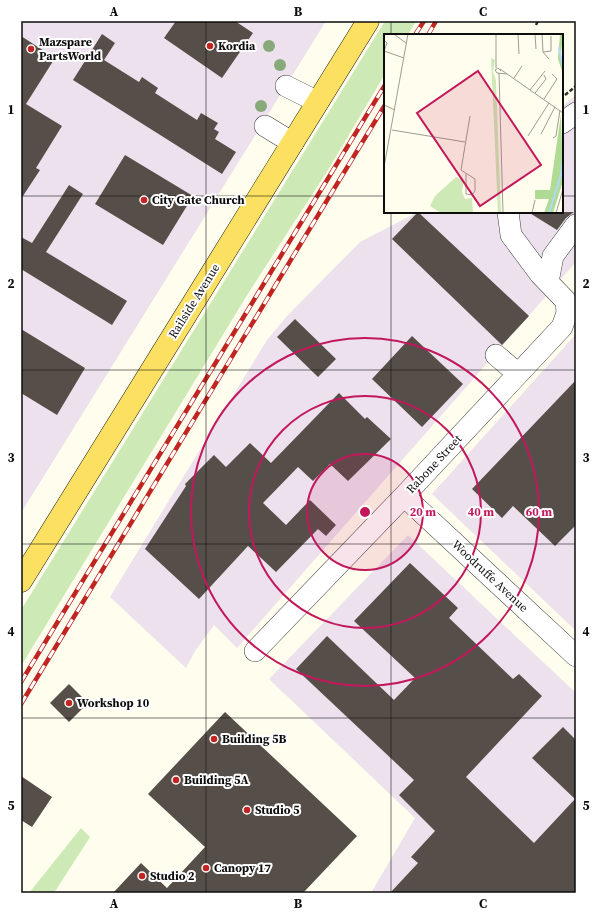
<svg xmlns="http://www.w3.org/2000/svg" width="597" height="914" viewBox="0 0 597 914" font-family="'Source Serif 4',serif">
  <rect width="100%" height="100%" fill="#fffded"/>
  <path fill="#ece1ec" d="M21,21H326L21,513Z
    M576,95V262L237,648L214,625L195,651L186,668L110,597L267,340L287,316L360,242L418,212H562V106Z
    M576,334V631L432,494Z
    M408,535L576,693V893H371L415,818L269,679Z"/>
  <path fill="#cdeab6" d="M385,21H416L408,35H385V74L328,170L249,292L21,666V610Z
    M81,828L90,837L54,893H29Z"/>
  <path fill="#564f49" d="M176,21H235L253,33L222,78L164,38Z
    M102,34L115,43L104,60L139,82L142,77L158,88L155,93L197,120L201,113L218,123L214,129L219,132L215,139L236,152L222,174L73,80Z
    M21,36L55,58L26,104L62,126L36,168L40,170L21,199Z
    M125,155L193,196L163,245L95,204Z
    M69,185L83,194L46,252L127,301L112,325L21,269V237L32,243Z
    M418,212L529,316L502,345L392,239Z
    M528,212H574L566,218L557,230Z
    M295,319L336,359L318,377L277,337Z
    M21,329L85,368L57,415L21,393Z
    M412,336L463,384L422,427L372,379Z
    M576,380V525L555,546L513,506L502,518L472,489Z
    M339,393L365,419L367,417L391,439L348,481L330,464L313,481L298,467L263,503L286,525L310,500L336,525L326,536L318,529L276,572L248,546L199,599L145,549L186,486L185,484L214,455L226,467L250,443L271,463Z
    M410,563L458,608L449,618L513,679L519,674L542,696L466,777L534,843L575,799L532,758L563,727L576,740V893H390L418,863L411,857L435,831L399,795L414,780L296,669L327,636L394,700L415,678L354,621Z
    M69,684L88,703L69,722L50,703Z
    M225,712L357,836L303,893H113L141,863L167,888L205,847L148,794Z
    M21,776L52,797L32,827L21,820Z"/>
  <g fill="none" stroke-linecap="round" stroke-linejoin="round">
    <g stroke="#404040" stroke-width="22">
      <path id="minor" d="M286,86L318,102
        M562,123L576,113
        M265,126L293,143
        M548,282L553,256L576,225
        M496,355L518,374
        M404,496L576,656
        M255,651L404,496L562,327L567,313L566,301L540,274L511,235L508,212"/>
    </g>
    <g stroke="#1e1e1e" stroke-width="23">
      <path id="major" d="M21,581L368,21"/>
    </g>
    <path stroke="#2f2f2f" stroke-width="2.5" stroke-dasharray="4 2" stroke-linecap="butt" d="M536,25L538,21
      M565,95L576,86"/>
    <use href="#minor" stroke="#fff" stroke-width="21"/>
    <use href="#major" stroke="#fbe061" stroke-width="22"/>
    <g stroke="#c02522" stroke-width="4.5">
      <path id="rail" d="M415,35L424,21
        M428,35L436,21
        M21,682L385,85
        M21,704L385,105"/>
    </g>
    <use href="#rail" stroke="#fff" stroke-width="3" stroke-dasharray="9" stroke-linecap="butt"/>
  </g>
  <g fill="#88aa7a">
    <circle cx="269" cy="46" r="6"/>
    <circle cx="280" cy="65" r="6"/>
    <circle cx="261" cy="106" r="6"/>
  </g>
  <path fill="none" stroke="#0d0d0d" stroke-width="1" stroke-opacity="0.55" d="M206,21V893M391,21V35M21,196H385M562,196H576M391,212V893M21,370H576M21,544H576M21,718H576"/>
  <circle cx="365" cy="512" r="58" fill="#c2185b" fill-opacity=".12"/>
  <g fill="none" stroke="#c2185b" stroke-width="2">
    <circle cx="365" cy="512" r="58"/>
    <circle cx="365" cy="512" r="116"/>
    <circle cx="365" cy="512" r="174"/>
  </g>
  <g fill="#c02522" stroke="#fff" stroke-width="1.5">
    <circle cx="210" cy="46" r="4"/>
    <circle cx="31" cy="49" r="4"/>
    <circle cx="144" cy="200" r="4"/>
    <circle cx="69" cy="703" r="4"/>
    <circle cx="214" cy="739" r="4"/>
    <circle cx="176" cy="780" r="4"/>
    <circle cx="247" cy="810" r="4"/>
    <circle cx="206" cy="868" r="4"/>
    <circle cx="142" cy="876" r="4"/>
  </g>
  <g text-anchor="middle" stroke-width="4" stroke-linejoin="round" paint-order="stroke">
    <g font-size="12" font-weight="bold" fill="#0d0d0d" stroke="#fff" text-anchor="start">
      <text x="39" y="46">Mazspare<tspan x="39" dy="14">PartsWorld</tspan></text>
      <text x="218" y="50">Kordia</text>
      <text x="152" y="204">City Gate Church</text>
      <text x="77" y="707">Workshop 10</text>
      <text x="222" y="743">Building 5B</text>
      <text x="184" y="784">Building 5A</text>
      <text x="255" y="814">Studio 5</text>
      <text x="214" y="872">Canopy 17</text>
      <text x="150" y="880">Studio 2</text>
    </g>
    <g font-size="12" fill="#0d0d0d" stroke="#fff">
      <text transform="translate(194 301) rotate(-58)" y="4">Railside Avenue</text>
      <text transform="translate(434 464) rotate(-47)" y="4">Rabone Street</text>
      <text transform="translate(490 576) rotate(43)" y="4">Woodruffe Avenue</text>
    </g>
  </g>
  <g transform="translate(384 34)">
    <rect width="179" height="179" fill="#fffded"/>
    <path d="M107,24L111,26L109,37L112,47L117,179H114ZM72,143L80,146L78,158L81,165L88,164L89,179H57L46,172L51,162Z" fill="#cdeab6"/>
    <path d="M176,0H179L177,20L179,40L174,25ZM177,80L179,147L169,179H160L165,165H151V156H166Z" fill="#b0db95"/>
    <path fill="none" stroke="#b1d8f7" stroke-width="2" d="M175,13L179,34M165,179L177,141L179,124"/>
    <path fill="none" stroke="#9e9d93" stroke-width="1" d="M10,0L22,9M134,0L135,20M151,0L152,15M158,0L159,18L165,25M0,6L3,9L0,17M0,17L20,24M159,18L167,17V2M112,34V0M116,35L179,79M117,37L114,34L111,36L113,39L123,40M115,39L119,179M130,44L138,32M146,56L161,37M151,59L162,45L160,41M160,65L173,45L168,40M0,71L11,76M8,96L81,108M157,100L171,73M144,102L165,69M169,104L172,102L176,76M0,133L24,0M82,140V160L88,161L91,157V145L77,136L86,82M148,179L151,166M172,179L179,155"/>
    <path fill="#c2185b" fill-opacity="0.15" stroke="#c2185b" stroke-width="2" d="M94,37L157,131L96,172L33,79Z"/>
    <rect width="179" height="179" fill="none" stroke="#0d0d0d" stroke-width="2"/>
  </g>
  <circle cx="365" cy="512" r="6" fill="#c2185b" stroke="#fff" stroke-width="2"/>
  <g font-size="12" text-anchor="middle" font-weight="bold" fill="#c2185b" stroke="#fff" stroke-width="4" stroke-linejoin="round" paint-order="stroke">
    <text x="423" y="516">20 m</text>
    <text x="481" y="516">40 m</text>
    <text x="539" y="516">60 m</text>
  </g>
  <rect width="597" height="914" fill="none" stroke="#ffffff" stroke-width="44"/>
  <rect x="22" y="22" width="553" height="870" fill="none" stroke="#0d0d0d" stroke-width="1.5"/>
  <g font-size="13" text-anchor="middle" font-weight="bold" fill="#0d0d0d">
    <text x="114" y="16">A</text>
    <text x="298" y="16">B</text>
    <text x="483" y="16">C</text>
    <text x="11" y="114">1</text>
    <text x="586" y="114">1</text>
    <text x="11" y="288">2</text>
    <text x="586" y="288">2</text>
    <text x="11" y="462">3</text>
    <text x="586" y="462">3</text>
    <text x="11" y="636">4</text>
    <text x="586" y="636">4</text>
    <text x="11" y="810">5</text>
    <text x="586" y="810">5</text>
    <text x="114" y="908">A</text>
    <text x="298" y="908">B</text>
    <text x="483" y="908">C</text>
  </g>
</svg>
